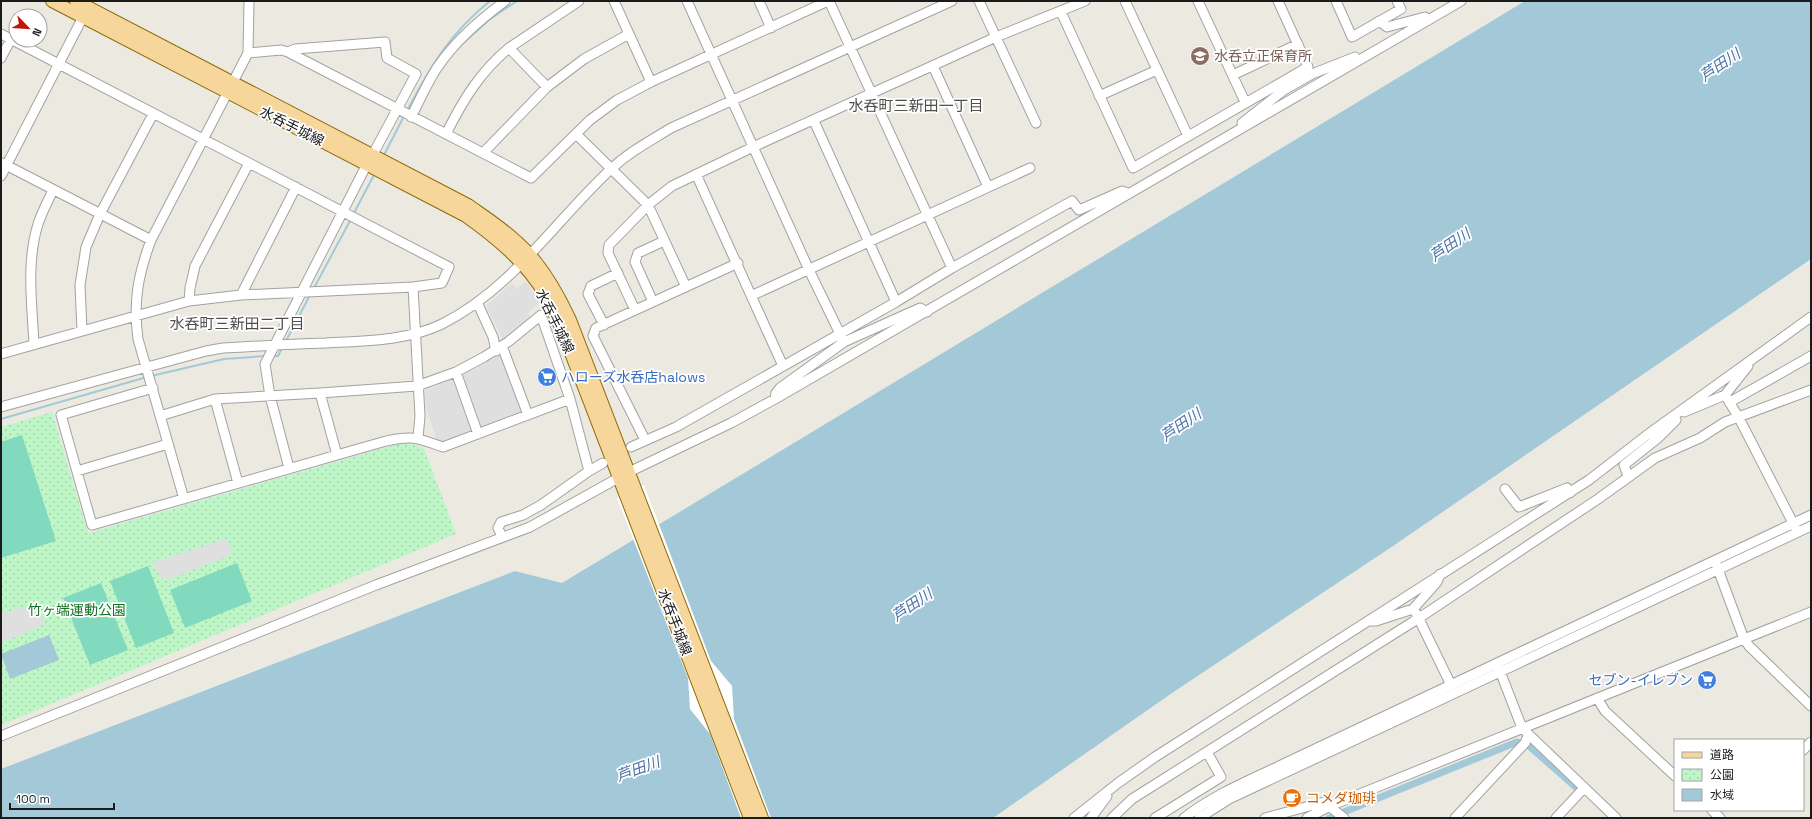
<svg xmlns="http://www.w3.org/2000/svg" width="1812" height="819" viewBox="0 0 1812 819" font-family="'Space Grotesk','Noto Sans JP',sans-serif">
  <defs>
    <pattern id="park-dots" width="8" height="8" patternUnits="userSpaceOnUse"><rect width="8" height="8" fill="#bef6c7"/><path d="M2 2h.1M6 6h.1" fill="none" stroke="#a3d2aa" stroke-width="1.8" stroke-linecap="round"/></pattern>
  </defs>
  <rect width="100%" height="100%" fill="#ece9e1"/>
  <path fill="url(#park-dots)" d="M52,412L88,533L405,442L424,448L456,534L1,725V427Z"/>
  <path fill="#81d9be" d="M22,435L56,541L1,558V442Z
    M237,563L252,601L185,628L170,590Z
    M148,566L174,633L136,648L110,581Z
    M101,583L128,650L90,665L63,598Z"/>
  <path fill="#dfdfdf" d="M526,281L539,303L528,313L532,317L504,342L486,306L512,283L516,289Z
    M502,354L521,414L484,428L479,426L460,377Z
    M454,379L473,427L470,434L444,444L437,441L426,407L424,391Z
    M226,539L232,554L167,580L166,577L161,579L153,562Z
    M37,604L45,624L1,643V613Z"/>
  <path fill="#a3c9d9" d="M1525,1H1811V259L1393,546L1172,693L993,818H1V769L515,571L562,583Z
    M49,635L59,660L10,679L1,654Z"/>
  <path fill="#fff" d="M644,485L711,661L732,686L734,719L771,818H741L710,734L690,709L688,678L617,498Z"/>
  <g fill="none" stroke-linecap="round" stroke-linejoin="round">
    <path stroke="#a3c9d9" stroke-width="2" d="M461,45L490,19L517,1
      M407,111C430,67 451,32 490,1
      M383,157L404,116
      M354,213L375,173
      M314,288L351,219
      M286,341L310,295
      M273,356H278L282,348
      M151,376L224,359L265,356
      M1,419L147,377"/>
    <path stroke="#a3c9d9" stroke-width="7" d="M1764,542L1811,520
      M1329,818L1517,742L1529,746L1578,789"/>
    <g stroke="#a2a2a2" stroke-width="11">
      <path id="minor" d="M579,1L509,48L547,87L584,59L629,34
        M614,1L651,82
        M687,1L809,270L844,342
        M759,1L771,28
        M829,1L952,268
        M979,1L1036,123
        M1125,1L1188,136
        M1198,1L1245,102
        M1336,1L1352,37L1401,9L1397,1
        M1061,12L1133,168L1308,67L1278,1
        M1379,21L1387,27L1425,17L1428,19
        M1,34L449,267L442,283L413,287
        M288,52L295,49L385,42L387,58L416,74L372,156
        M248,53L249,1
        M1,58L11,39
        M933,66L988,187
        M1233,75L1298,44
        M1099,96L1157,70
        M411,117C420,100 427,83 437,68C455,41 480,20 505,1
        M814,121L896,302
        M1242,123L1284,90L1312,74L1355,57
        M446,134C463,100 480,72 509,48
        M576,134L648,205L686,287
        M483,153L547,87
        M2,163L151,240
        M696,174L783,366
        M1,176L83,17
        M241,295L296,187
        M753,295L1030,168
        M189,301L190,288L195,266L249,163
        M477,302L493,337L496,351
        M653,302L635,262L638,253L664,241
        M635,310L608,253L609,245L648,205L672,186L753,147L996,37L1085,1
        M604,325L588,294L591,286L618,273
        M82,331L80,285L86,247L100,214L153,114
        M34,344C32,304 26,263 38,224C42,212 48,201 53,190
        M502,346L528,415
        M1,354L189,301L241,295L413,287L420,416L418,438
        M456,372L478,434
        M153,388L61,415L92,525L386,441C413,435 417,438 443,447L570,399
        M1725,395L1748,366
        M215,399L238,483
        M775,399L776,393L780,388L844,342L920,308L927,312
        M1730,402L1811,356
        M1,407L206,351L223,348C257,346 291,344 326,343C364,341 407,341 442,324C512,289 555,221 611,169C629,152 650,141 671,128L952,1
        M1684,412L1725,395L1739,418L1795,527
        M160,416L215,399L320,393
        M645,440L593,336L596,328L738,263
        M631,447L676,427L896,302L952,268L1072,201L1079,210L1122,191L1125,192
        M337,455L320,393L417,386L456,372L484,357L508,342L541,315L570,399L589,471L541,505L523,515L501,522L498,528L502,537
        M289,468L270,396L265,364L367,164
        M77,471L168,444
        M589,471L603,463
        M1628,476L1624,465L1658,438L1676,420
        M1505,489L1519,507L1567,488L1570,493
        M184,499L138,339C133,302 138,275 151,240L248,53L281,50L288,52L531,178L590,120L617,100L651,82L828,1
        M1716,564L1744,639L1749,646L1811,706
        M1416,613L1451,685
        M1371,621H1376L1413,609L1437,582L1440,574
        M1498,666L1522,728L1616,818
        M1597,698L1605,711L1675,776
        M1,736L376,585L530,527L629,472L731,423L775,399L1461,1
        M1803,750L1811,742
        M1712,810L1720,818
        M1074,818L1118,783L1155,757L1589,480L1647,435L1811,317
        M1091,818L1107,796
        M1112,818L1132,799L1419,618L1598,499L1655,458L1700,438L1725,422L1811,390
        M1155,818L1221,777L1207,752
        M1184,818C1217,792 1260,776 1298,757L1811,515
        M1199,818L1229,799L1811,526
        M1265,818L1324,802L1344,818
        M1307,818L1330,806L1811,612
        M1455,818L1525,743L1528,736
        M1556,818L1584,788"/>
    </g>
    <g stroke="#8c6906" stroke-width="14">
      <path id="major" d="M52,1L466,216C497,238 527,263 546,296C551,306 556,317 561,327L750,818
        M76,1L468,205C485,217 502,228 517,242C541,263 557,292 570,320L762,818"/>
    </g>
    <use href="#minor" stroke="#fff" stroke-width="9"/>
    <use href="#major" stroke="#f7d69b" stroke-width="12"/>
  </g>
  <defs>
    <g id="school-disc" transform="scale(1)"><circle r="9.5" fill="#8d6e63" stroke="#fff"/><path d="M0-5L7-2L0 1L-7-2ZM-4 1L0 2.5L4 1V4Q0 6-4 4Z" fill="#fff"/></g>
    <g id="supermarket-disc" transform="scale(1)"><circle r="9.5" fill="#3f7fe0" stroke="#fff"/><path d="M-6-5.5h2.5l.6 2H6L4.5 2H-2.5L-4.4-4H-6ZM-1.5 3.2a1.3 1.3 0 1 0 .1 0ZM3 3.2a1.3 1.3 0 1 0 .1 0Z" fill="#fff"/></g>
    <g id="cafe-disc" transform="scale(1)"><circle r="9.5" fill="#e8710a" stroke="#fff"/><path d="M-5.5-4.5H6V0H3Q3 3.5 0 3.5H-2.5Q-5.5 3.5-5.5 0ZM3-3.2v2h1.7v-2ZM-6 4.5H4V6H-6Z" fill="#fff"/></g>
  </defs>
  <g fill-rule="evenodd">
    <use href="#school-disc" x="1200" y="56"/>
    <use href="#supermarket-disc" x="547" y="377"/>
    <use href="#supermarket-disc" x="1707" y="680"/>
    <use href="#cafe-disc" x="1292" y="798"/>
  </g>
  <g text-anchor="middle" stroke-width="3.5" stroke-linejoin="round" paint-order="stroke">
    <g font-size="14" fill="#785e54" stroke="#fff" text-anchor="start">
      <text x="1214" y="61">水呑立正保育所</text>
    </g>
    <g font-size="14" fill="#1b1b1b" stroke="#fff">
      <text transform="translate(292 126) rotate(27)" y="5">水呑手城線</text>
      <text transform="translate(555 321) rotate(64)" y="5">水呑手城線</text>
      <text transform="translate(675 622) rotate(69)" y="5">水呑手城線</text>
    </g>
    <g font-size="14" fill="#366cbe" stroke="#fff" text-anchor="start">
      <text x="561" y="382">ハローズ水呑店halows</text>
      <text x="1693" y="685" text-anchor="end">セブン-イレブン</text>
    </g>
    <g font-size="14" fill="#10731f" stroke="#fff">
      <text x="77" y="615">竹ヶ端運動公園</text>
    </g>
    <g font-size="14" fill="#c56008" stroke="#fff" text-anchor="start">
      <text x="1306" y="803">コメダ珈琲</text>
    </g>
    <g font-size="15" font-style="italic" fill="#4d73a6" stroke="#fff">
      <text transform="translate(1720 65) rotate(-34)" y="5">芦田川</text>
      <text transform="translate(1450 245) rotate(-34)" y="5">芦田川</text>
      <text transform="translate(1181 425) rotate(-34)" y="5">芦田川</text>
      <text transform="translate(912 605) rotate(-34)" y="5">芦田川</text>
      <text transform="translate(638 769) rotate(-20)" y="5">芦田川</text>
    </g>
    <g font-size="15" fill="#4e4e4e" stroke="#fff">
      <text x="916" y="111">水呑町三新田一丁目</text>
      <text x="237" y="329">水呑町三新田二丁目</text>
    </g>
  </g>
  <rect width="1812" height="819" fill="none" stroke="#1b1b1b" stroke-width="4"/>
  <rect x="1674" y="739" width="130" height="72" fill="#ffffff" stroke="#a4a4a4"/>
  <rect x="1682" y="752" width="20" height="6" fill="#f7d69b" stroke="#a4a4a4"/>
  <text x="1710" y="759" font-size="12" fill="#1b1b1b">道路</text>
  <rect x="1682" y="769" width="20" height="12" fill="url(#park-dots)" stroke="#a4a4a4"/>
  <text x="1710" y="779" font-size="12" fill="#1b1b1b">公園</text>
  <rect x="1682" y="789" width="20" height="12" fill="#a3c9d9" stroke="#a4a4a4"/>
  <text x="1710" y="799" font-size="12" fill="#1b1b1b">水域</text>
  <g transform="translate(28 28) rotate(115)"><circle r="19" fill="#ffffff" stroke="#a4a4a4"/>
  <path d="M0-3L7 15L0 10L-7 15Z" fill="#be1608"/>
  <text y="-6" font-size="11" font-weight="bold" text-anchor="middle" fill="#1b1b1b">N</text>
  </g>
  <path d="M10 803v6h104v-6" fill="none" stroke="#1b1b1b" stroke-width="2"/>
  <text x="16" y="803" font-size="12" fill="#1b1b1b" stroke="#ffffff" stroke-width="3" paint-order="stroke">100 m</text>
</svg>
